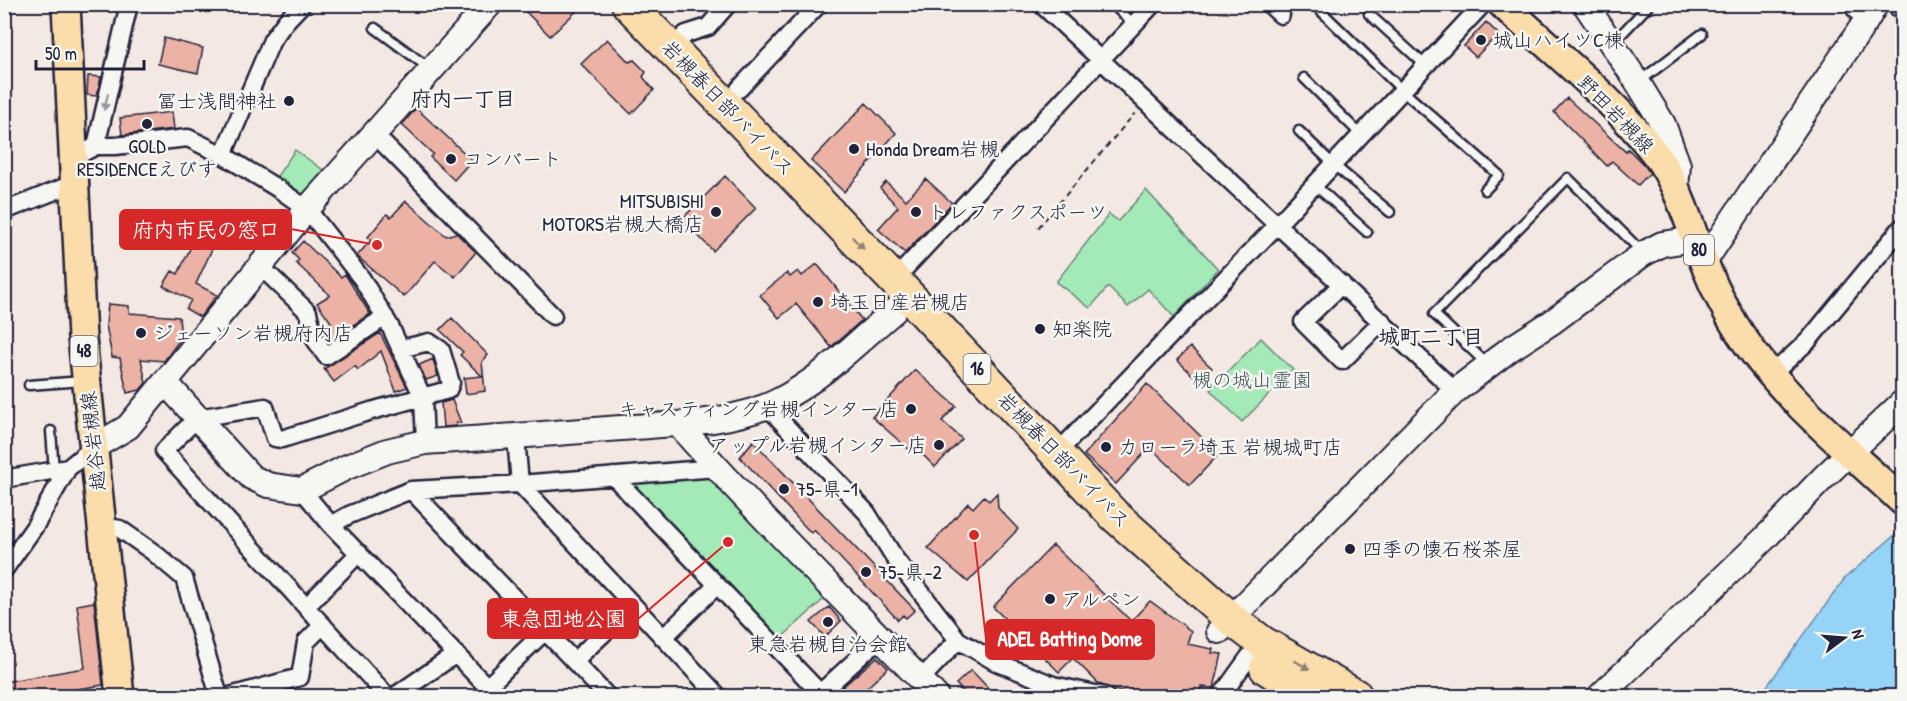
<svg xmlns="http://www.w3.org/2000/svg" width="1907" height="701" viewBox="0 0 1907 701" font-family="'Patrick Hand','Klee One',sans-serif">
  <rect width="100%" height="100%" fill="#f4e8e3"/>
  <filter id="ink" filterUnits="userSpaceOnUse"><feTurbulence type="fractalNoise" baseFrequency=".0167" numOctaves="2"/><feDisplacementMap in="SourceGraphic" scale="12" xChannelSelector="R" yChannelSelector="G"/><feConvolveMatrix kernelMatrix="1 2 1 2 8 2 1 2 1" color-interpolation-filters="sRGB"/></filter>
  <g filter="url(#ink)">
    <path fill="#a4eab6" stroke="#638678" stroke-width="1.5" d="M295,150L326,172L301,202L273,182Z
      M1146,190L1218,269L1174,317L1148,289L1128,307L1108,287L1090,308L1056,282L1109,214L1118,221Z
      M1261,338L1293,370L1242,422L1210,390Z
      M702,475L715,481L825,598L778,641L631,485L633,480Z"/>
    <path fill="#96d4f7" stroke="#688dac" stroke-width="1.5" d="M1902,529V696H1760L1845,578Z"/>
    <path fill="#ebb2a5" stroke="#22223b" stroke-width="1.5" d="M518,4H584L550,36Z
      M1486,22L1498,34L1476,57L1464,46Z
      M164,38L203,48L198,73L158,64Z
      M607,39L629,62L634,60L646,72L643,77L654,90L631,114L581,64Z
      M88,76L101,77L97,96L87,95Z
      M1567,98L1626,152L1628,149L1645,166L1650,173L1638,185L1612,161L1607,166L1554,112Z
      M866,103L896,133L844,192L811,161Z
      M416,108L472,160L454,180L430,157L433,154L402,125Z
      M172,112L174,129L122,135L120,118Z
      M725,176L756,208L713,251L682,219Z
      M926,179L952,203L905,253L878,229L898,207L880,188L886,182L906,200Z
      M406,201L446,236L456,233L476,252L455,277L435,261L404,297L357,256L371,240L368,237L387,214L391,217Z
      M195,238L213,247L196,284L217,295L200,317L186,309L191,300L163,286L172,271L178,274Z
      M303,241L341,277L345,274L370,314L329,341L323,328L331,322L317,303L330,295L296,263L299,260L292,253Z
      M817,264L862,320L831,347L796,304L779,318L760,295L787,273L790,277L798,271L802,276Z
      M108,304L129,306V313L179,317L181,338L164,361L141,359L146,383L140,390L127,393L120,358L112,357L106,325Z
      M452,318L488,355L482,362L485,391L466,394L464,378L482,376L460,355L463,352L440,330Z
      M380,333L407,387L396,391L381,351L358,370L355,366L334,382L324,369Z
      M1190,347L1212,368L1199,381L1177,360Z
      M433,359L438,376L426,380L419,365Z
      M915,370L956,406L942,421L962,439L935,467L916,448L912,452L872,417Z
      M1147,384L1219,454L1190,485L1150,447L1116,484L1084,455Z
      M452,400L461,423H456V426L443,427L441,403Z
      M753,441L915,610L906,618L903,615L898,620L814,530L811,533L740,457Z
      M997,493L998,508L1018,529L968,582L928,548L968,503L973,508L984,496L989,501Z
      M1053,545L1131,621L1150,601L1191,631L1187,644L1213,649L1212,653L1222,654L1214,688L1202,687L1201,696H1144L1113,690L1099,684L1073,658L1059,672L993,607Z
      M94,602L103,685L32,696H4V682L85,668L77,605Z
      M829,607L841,621L825,637L811,622Z
      M877,657L888,668L858,696H846L839,690Z
      M971,670L996,696H968L956,684Z"/>
    <g fill="none" stroke-linecap="round" stroke-linejoin="round">
      <g stroke="#22223b" stroke-width="13">
        <path id="lane" d="M1112,4L1135,25
          M1319,9L1403,91L1499,175L1485,190
          M1369,14L1426,66
          M375,28L429,68
          M1613,43L1650,4
          M1304,78L1361,135
          M1640,81L1702,34
          M1299,131L1334,165L1390,212
          M4,152H5
          M1315,185L1367,232
          M1486,363L1434,314L1568,178L1643,253
          M29,385L83,381
          M51,431L54,471
          M99,696L116,694"/>
      </g>
      <g stroke="#22223b" stroke-width="21">
        <path id="street" d="M1041,4L1455,391
          M1269,4L1281,15
          M1851,4L1866,21
          M1894,4L1902,11
          M671,49L686,34L708,27L728,4
          M739,89L819,4
          M374,134L553,316
          M96,146L129,4
          M223,155L272,40L286,21L302,4
          M75,157L96,146H115L188,138L223,155L280,190L307,209L362,279L390,326L423,398L425,442
          M4,211L75,183
          M260,266L308,312L314,338L326,356L385,317
          M894,280L1153,4
          M1342,284L1303,322L1342,361L1382,321
          M1771,375L1808,341L1902,227
          M766,405L867,513L896,560L958,640L996,662L1053,685L1105,696
          M516,437L520,484L718,696
          M1056,454L1278,224L1483,4
          M613,476L823,696
          M4,479L68,468
          M302,490L331,525L496,696
          M411,490L607,696
          M331,525L349,515L411,490L520,484L716,468
          M102,526L120,529L153,552L184,578L219,696
          M4,570L35,526L68,468L94,447
          M306,607L359,553
          M663,638L717,585
          M574,661L633,606
          M920,680L958,640
          M488,686L545,631
          M230,696L300,677L306,642L323,625
          M387,696L164,451L197,418L265,407L275,438L282,439L371,411L448,390L451,383L441,350L429,342L400,349
          M395,696L456,654
          M817,696L881,637
          M1221,696L1249,657L1263,643"/>
      </g>
      <g stroke="#22223b" stroke-width="28">
        <path id="secondary" d="M1585,4L1638,83L1663,124L1678,165L1676,188
          M1704,262L1866,21L1876,4
          M165,382L251,477L268,485L302,490L347,467L387,451L425,442C490,438 556,433 621,428C671,424 733,424 778,401C822,379 857,342 894,311
          M678,424C760,518 850,605 936,696
          M94,447L128,427L307,209L490,4
          M1219,631L1455,391L1510,349L1552,322L1643,254L1662,244L1695,239
          M1600,696L1764,539L1823,478L1902,403"/>
      </g>
      <g stroke="#22223b" stroke-width="32">
        <path id="primary" d="M66,4L82,338L120,696
          M1502,4C1554,53 1614,99 1657,156C1675,181 1684,209 1695,238C1704,264 1716,293 1730,317C1772,390 1842,444 1902,501"/>
      </g>
      <g stroke="#22223b" stroke-width="36">
        <path id="highway" d="M628,4L894,280L1114,515L1230,618L1263,643L1356,696
          M1266,668L1311,696"/>
      </g>
      <path stroke="#22223b" stroke-width="2" stroke-dasharray="6 4.5" stroke-linecap="butt" d="M1038,228L1135,113"/>
      <use href="#lane" stroke="#f6f6f2" stroke-width="8"/>
      <use href="#street" stroke="#f6f6f2" stroke-width="16"/>
      <use href="#secondary" stroke="#f6f6f2" stroke-width="24"/>
      <use href="#primary" stroke="#fbddab" stroke-width="27"/>
      <use href="#highway" stroke="#fbddab" stroke-width="32"/>
    </g>
    <defs><path id="oneway-solid" d="M-6-.8H1V-3.2L6.5 0L1 3.2V.8H-6Z" transform="scale(1.5)"/></defs>
    <use fill="#9797a0" href="#oneway-solid" transform="translate(106 102) rotate(103)"/>
    <g fill="#8e8073">
      <use href="#oneway-solid" transform="translate(858 243) rotate(46)"/>
      <use href="#oneway-solid" transform="translate(1302 665) rotate(30)"/>
    </g>
  </g>
  <g fill="#22223b" stroke="#f6f6f2" stroke-width="2">
    <circle cx="1481" cy="40" r="6"/>
    <circle cx="289" cy="101" r="6"/>
    <circle cx="147" cy="124" r="6"/>
    <circle cx="854" cy="149" r="6"/>
    <circle cx="451" cy="159" r="6"/>
    <circle cx="716" cy="212" r="6"/>
    <circle cx="916" cy="212" r="6"/>
    <circle cx="818" cy="302" r="6"/>
    <circle cx="1040" cy="329" r="6"/>
    <circle cx="141" cy="333" r="6"/>
    <circle cx="911" cy="409" r="6"/>
    <circle cx="939" cy="445" r="6"/>
    <circle cx="1106" cy="447" r="6"/>
    <circle cx="784" cy="489" r="6"/>
    <circle cx="1350" cy="549" r="6"/>
    <circle cx="866" cy="572" r="6"/>
    <circle cx="1050" cy="599" r="6"/>
    <circle cx="828" cy="622" r="6"/>
  </g>
  <g text-anchor="middle" stroke-width="5" stroke-linejoin="round" paint-order="stroke">
    <g fill="#f6f6f2" stroke="#626272" stroke-width="1.5">
      <rect x="1684" y="235" width="30" height="30" rx="4.5"/>
      <rect x="70.5" y="336" width="27" height="30" rx="4.5"/>
      <rect x="963.5" y="354" width="27" height="30" rx="4.5"/>
    </g>
    <g font-size="18" font-weight="bold" fill="#22223b">
      <text x="1699" y="256">80</text>
      <text x="84" y="357">48</text>
      <text x="977" y="375">16</text>
    </g>
    <g font-size="20" fill="#22223b" stroke="#f6f6f2" text-anchor="start">
      <text x="1493" y="47">城山ハイツC棟</text>
      <text x="277" y="108" text-anchor="end">冨士浅間神社</text>
      <text x="147" y="153" text-anchor="middle">GOLD<tspan x="147" dy="23">RESIDENCEえびす</tspan></text>
      <text x="866" y="156">Honda Dream岩槻</text>
      <text x="463" y="166">コンバート</text>
      <text x="704" y="208" text-anchor="end">MITSUBISHI<tspan x="704" dy="23">MOTORS岩槻大橋店</tspan></text>
      <text x="928" y="219">トレファクスポーツ</text>
      <text x="830" y="309">埼玉日産岩槻店</text>
      <text x="1052" y="336">知楽院</text>
      <text x="153" y="340">ジェーソン岩槻府内店</text>
      <text x="899" y="416" text-anchor="end">キャスティング岩槻インター店</text>
      <text x="927" y="452" text-anchor="end">アップル岩槻インター店</text>
      <text x="1118" y="454">カローラ埼玉 岩槻城町店</text>
      <text x="796" y="496">75-県-1</text>
      <text x="1362" y="556">四季の懐石桜茶屋</text>
      <text x="878" y="579">75-県-2</text>
      <text x="1062" y="606">アルペン</text>
      <text x="828" y="651" text-anchor="middle">東急岩槻自治会館</text>
    </g>
    <g font-size="20" fill="#22223b" stroke="#f6f6f2">
      <text transform="translate(728 108) rotate(46)" y="7">岩槻春日部バイパス</text>
      <text transform="translate(1616 114) rotate(46)" y="7">野田岩槻線</text>
      <text transform="translate(93 441) rotate(-96)" y="7">越谷岩槻線</text>
      <text transform="translate(1064 460) rotate(46)" y="7">岩槻春日部バイパス</text>
    </g>
    <g font-size="20" fill="#42545a" stroke="#f6f6f2">
      <text x="1252" y="387">槻の城山霊園</text>
    </g>
    <g font-size="21" font-weight="bold" fill="#22223b" stroke="#f6f6f2">
      <text x="463" y="106">府内一丁目</text>
      <text x="1431" y="344">城町二丁目</text>
    </g>
  </g>
  <path fill="none" stroke="#d62828" stroke-width="2" d="M377 245L291 229M728 542L638 619M974 535L986 639"/>
  <g fill="#d62828" stroke="#f6f6f2" stroke-width="2">
    <circle cx="377" cy="245" r="6"/>
    <circle cx="728" cy="542" r="6"/>
    <circle cx="974" cy="535" r="6"/>
  </g>
  <g fill="#d62828" stroke="#d62828" stroke-width="2">
    <rect x="120" y="210" width="171" height="39" rx="6"/>
    <rect x="488" y="599" width="150" height="39" rx="6"/>
    <rect x="986" y="620" width="168" height="39" rx="6"/>
  </g>
  <g font-size="21" text-anchor="middle" font-weight="bold" fill="#fff">
    <text x="206" y="237">府内市民の窓口</text>
    <text x="563" y="626">東急団地公園</text>
    <text x="1070" y="646">ADEL Batting Dome</text>
  </g>
  <rect width="1907" height="701" fill="none" stroke="#f6f6f2" stroke-width="24"/>
  <rect x="12" y="12" width="1883" height="677" fill="none" stroke="#22223b" stroke-width="2" filter="url(#ink)"/>
  <g transform="translate(1844 638) rotate(74)" stroke="#f6f6f2" stroke-width="4.5" paint-order="stroke">
  <path d="M0-4.5L10 22L0 15L-10 22Z" fill="#22223b"/>
  <text y="-9" font-size="16" font-weight="bold" text-anchor="middle" fill="#22223b">N</text>
  </g>
  <path d="M36 60v9h108v-9" fill="none" stroke="#22223b" stroke-width="3"/>
  <text x="45" y="60" font-size="18" fill="#22223b" stroke="#f6f6f2" stroke-width="4.5" paint-order="stroke">50 m</text>
</svg>
